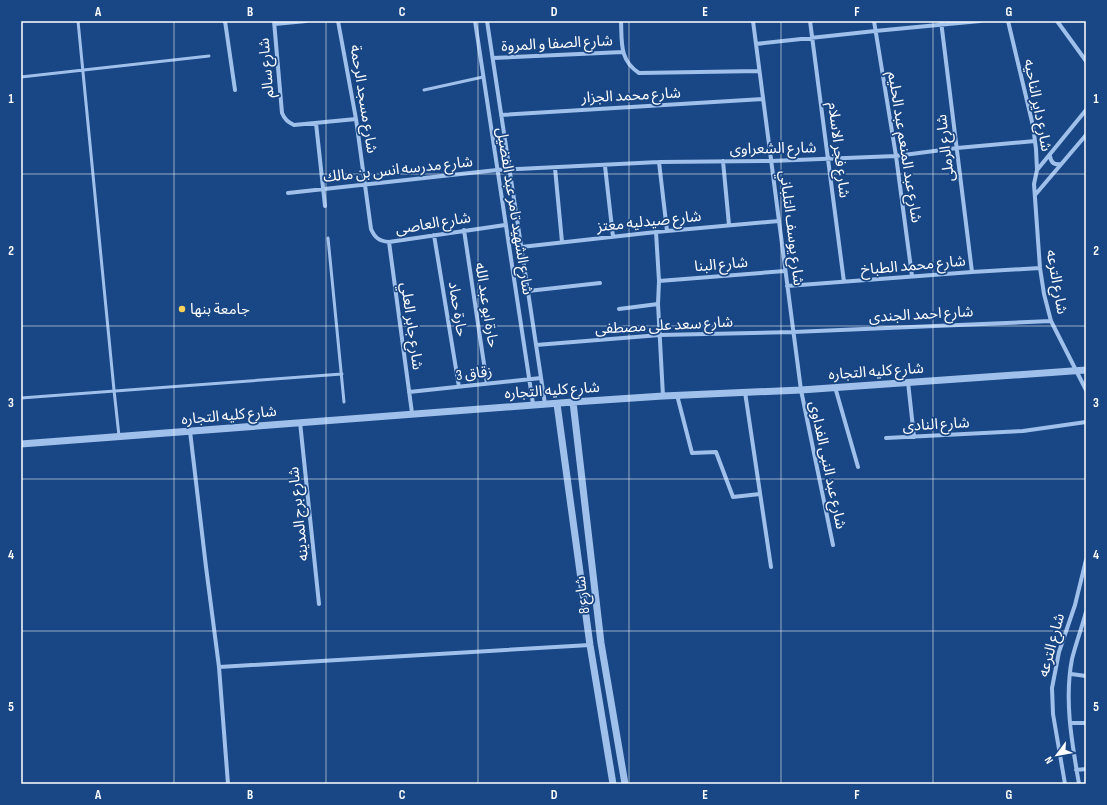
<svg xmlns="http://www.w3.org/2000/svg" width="1107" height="805" viewBox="0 0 1107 805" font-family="'Sofia Sans Condensed','Noto Sans Arabic',sans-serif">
  <rect width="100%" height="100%" fill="#194684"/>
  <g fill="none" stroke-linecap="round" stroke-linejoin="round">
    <path stroke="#9fc0eb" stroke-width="3" d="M78,21L114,390L119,436
      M21,77L209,56
      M424,90L483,77
      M328,238L344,402
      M21,398L342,374"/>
    <path stroke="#9fc0eb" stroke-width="4" d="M225,21L235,90
      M274,21L282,113C285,120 288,122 294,125L356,119
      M338,21L356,119L371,229C375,238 379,241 389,242L505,225
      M475,21L533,404
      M487,21L545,404
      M621,21C622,42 619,60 639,73L759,71
      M753,21L801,390L833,545
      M810,21L844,282
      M874,21L896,156L912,276
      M941,21L972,272
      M1008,21L1033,126L1036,149L1037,170L1034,184L1040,268L1044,294L1051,321L1086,390
      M1057,21L1086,61
      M275,24L306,21
      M756,44L875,31L980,21
      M493,58L623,52
      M501,115L763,99
      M316,123L325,206
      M1050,156C1051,163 1054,165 1061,164
      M723,161L729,225
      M659,162L667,231
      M605,166L613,237
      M555,168L562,242
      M1037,170L1086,110
      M288,193L497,170L659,162L771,161L896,156L957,148L1035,141
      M1035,195L1086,135
      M464,230L487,384
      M656,232L659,281L658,304L663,396
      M434,235L459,387
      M389,242L412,413
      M521,247L656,232L779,221
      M659,281L785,271
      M787,286L972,272L1040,268
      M528,291L600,283
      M619,309L658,304
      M536,345L660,335L793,332L1051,321
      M908,382L914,437
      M835,387L858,467
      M409,392L541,378
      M745,392L771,567
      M677,395L692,453L716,452L733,497L760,494
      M300,422L319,604
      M190,431L206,567L219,667L228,784
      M886,438L1023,431L1086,422
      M219,667L590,645
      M1071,674L1086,676
      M1070,723H1086
      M1076,770L1086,769
      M1065,784L1053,714L1052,688L1059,652L1075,605L1086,560
      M1079,784C1072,743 1064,700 1072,659C1076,643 1082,627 1086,612"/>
    <path stroke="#9fc0eb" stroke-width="7" d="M573,402L601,643L625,784
      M557,404L590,645L613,784
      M21,444L573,402L663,396L801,390L1086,370"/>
  </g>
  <path fill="none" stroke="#fff" stroke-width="1" stroke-opacity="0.55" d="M174,21V784M326,21V784M478,21V784M629,21V784M781,21V784M933,21V784M21,174H1086M21,326H1086M21,479H1086M21,631H1086"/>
  <circle fill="#fed25a" stroke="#194684" stroke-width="1.5" cx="182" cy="309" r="4"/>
  <g text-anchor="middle" stroke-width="3.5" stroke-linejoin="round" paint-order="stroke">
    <g font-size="15" fill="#fff" stroke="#194684">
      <text transform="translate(557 43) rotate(-3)" y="5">شارع الصفا و المروة</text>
      <text transform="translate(266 68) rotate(-95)" y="5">شارع سالم</text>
      <text transform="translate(631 95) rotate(-3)" y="5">شارع محمد الجزار</text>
      <text transform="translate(364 99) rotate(81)" y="5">شارع مسجد الرحمة</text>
      <text transform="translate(1038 105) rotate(79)" y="5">شارع داير الناحيه</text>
      <text transform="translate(905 147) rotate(81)" y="5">شارع عبد المنعم عبد الحليم</text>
      <text transform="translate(773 148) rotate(-1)" y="5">شارع الشعراوى</text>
      <text transform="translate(945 148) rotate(-97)" y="5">شارع الرملى</text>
      <text transform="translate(839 150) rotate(83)" y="5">شارع فجر الاسلام</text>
      <text transform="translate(398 169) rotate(-6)" y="5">شارع مدرسه انس بن مالك</text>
      <text transform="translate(515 211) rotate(81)" y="5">شارع الشهيد تامر عبد الفضيل</text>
      <text transform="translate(649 221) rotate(-6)" y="5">شارع صيدليه معتز</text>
      <text transform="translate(433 223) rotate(-9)" y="5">شارع العاصى</text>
      <text transform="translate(792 228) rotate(83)" y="5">شارع يوسف التلباني</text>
      <text transform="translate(721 264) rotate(-5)" y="5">شارع البنا</text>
      <text transform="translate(913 265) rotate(-5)" y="5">شارع محمد الطباخ</text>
      <text transform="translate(1057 282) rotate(80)" y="5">شارع الترعه</text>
      <text transform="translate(487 305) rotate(81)" y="5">حارة ابو عبد الله</text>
      <text transform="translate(458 309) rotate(81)" y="5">حارة حماد</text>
      <text transform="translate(921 314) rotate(-3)" y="5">شارع احمد الجندى</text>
      <text transform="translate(664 325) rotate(-3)" y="5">شارع سعد على مصطفى</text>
      <text transform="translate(412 326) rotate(82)" y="5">شارع جابر العلي</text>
      <text transform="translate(876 371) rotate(-4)" y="5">شارع كليه التجاره</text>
      <text transform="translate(474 373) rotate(-7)" y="5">زقاق 3</text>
      <text transform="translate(552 390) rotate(-4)" y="5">شارع كليه التجاره</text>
      <text transform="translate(229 415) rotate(-5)" y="5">شارع كليه التجاره</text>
      <text transform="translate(936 424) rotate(-3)" y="5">شارع النادى</text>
      <text transform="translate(828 465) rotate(78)" y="5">شارع عبد النبى الفداوى</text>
      <text transform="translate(298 514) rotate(-96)" y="5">شارع برج المدينه</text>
      <text transform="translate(582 595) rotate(-97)" y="5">شارع 8</text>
      <text transform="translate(1051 645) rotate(-75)" y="5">شارع الترعه</text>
    </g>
    <g font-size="15" fill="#fff" stroke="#194684" text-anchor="start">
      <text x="190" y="314">جامعة بنها</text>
    </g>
  </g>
  <rect width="1107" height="805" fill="none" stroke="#194684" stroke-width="44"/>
  <g transform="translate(1057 755) rotate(238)" stroke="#194684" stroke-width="3" paint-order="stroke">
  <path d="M0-3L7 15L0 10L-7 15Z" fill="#ffffff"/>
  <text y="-6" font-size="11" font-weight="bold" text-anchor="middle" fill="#ffffff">N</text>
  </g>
  <rect x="22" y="22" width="1063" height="761" fill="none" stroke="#fff" stroke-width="1.5"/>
  <g font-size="13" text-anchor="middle" font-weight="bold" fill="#fff">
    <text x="98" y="16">A</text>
    <text x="250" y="16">B</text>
    <text x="402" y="16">C</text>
    <text x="554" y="16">D</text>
    <text x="705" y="16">E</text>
    <text x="857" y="16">F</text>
    <text x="1009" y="16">G</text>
    <text x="11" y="103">1</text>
    <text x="1096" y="103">1</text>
    <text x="11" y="255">2</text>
    <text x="1096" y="255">2</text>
    <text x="11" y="407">3</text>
    <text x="1096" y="407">3</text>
    <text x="11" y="559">4</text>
    <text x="1096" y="559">4</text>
    <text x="11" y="711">5</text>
    <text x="1096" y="711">5</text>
    <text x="98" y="799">A</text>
    <text x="250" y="799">B</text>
    <text x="402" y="799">C</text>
    <text x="554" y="799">D</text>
    <text x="705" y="799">E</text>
    <text x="857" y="799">F</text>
    <text x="1009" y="799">G</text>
  </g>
</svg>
